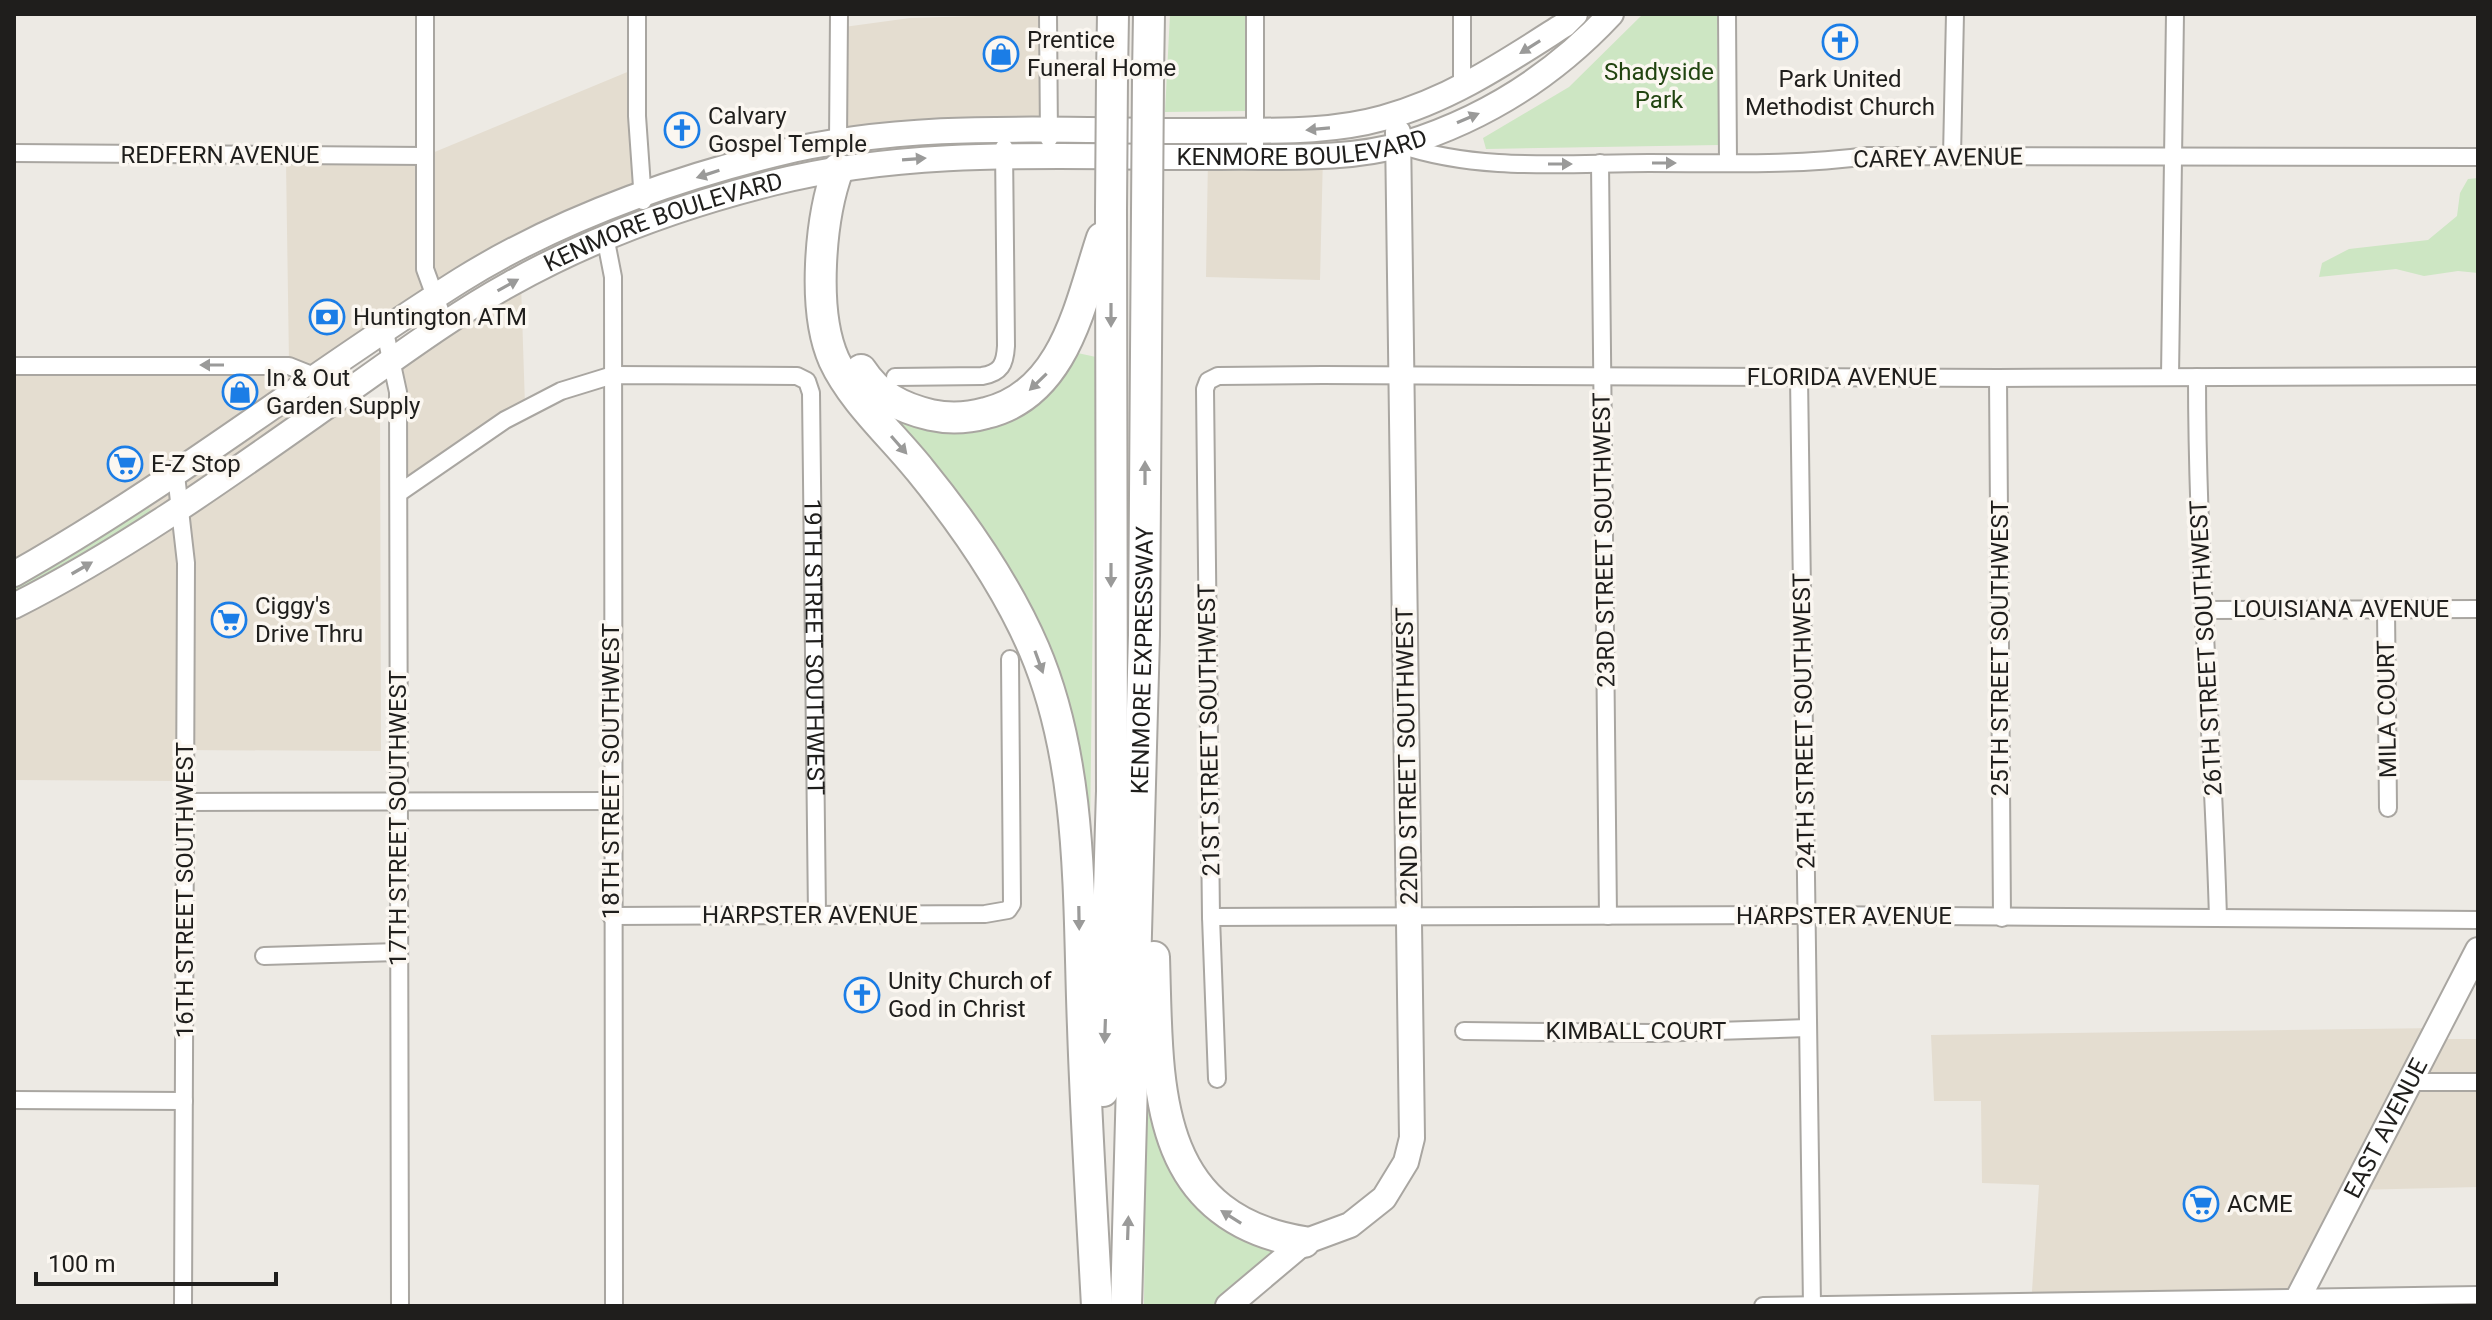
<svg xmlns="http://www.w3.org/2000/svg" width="2492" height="1320" viewBox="0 0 2492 1320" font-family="Roboto,sans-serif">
  <rect width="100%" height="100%" fill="#edeae4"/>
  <path fill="#e4ddd0" d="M1044,14V125L842,135L844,27L910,18Z
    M637,68L643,195L435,298L425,156Z
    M1323,155L1320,280L1206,277L1208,157Z
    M420,161L430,296L314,373L289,363L286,162Z
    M521,283L525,406L403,486L397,362Z
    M14,366H289L332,402L380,398L381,751L178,750L177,781L14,780Z
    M2439,1028L2434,1039H2478V1187L2355,1190L2299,1296H2374V1306H2031L2039,1185L1982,1183L1981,1101H1934L1931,1035Z"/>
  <path fill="#cde6c3" d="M1170,14H1247V111L1165,112Z
    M1643,14H1717L1719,145L1486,149L1483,138L1569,87Z
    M2478,178V273L2458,271L2424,276L2396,269L2319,277L2322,263L2349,249L2428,240L2457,216L2460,193L2468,179Z
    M1073,352L1096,357L1090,835L1055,674L882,413C938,424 993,440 1042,399C1055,388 1064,366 1073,352Z
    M149,508L152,513L14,595V589Z
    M1146,1100L1156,1102C1168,1185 1194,1231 1281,1250L1229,1287L1214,1306H1144Z"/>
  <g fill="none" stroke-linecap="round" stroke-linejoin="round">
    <g stroke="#a9a6a1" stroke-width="20">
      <g id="minor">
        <path d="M425,14V269L445,324"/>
        <path d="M637,14V116L643,201"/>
        <path d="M1048,14L1049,139"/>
        <path d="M1727,14L1728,163"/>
        <path d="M1462,88V14"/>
        <path d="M838,141L839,14"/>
        <path d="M1400,145C1480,172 1566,163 1649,163C1722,163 1795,166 1868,156L2478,157"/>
        <path d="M14,153L425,156"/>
        <path d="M1255,156V14"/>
        <path d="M1952,156L1955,14"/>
        <path d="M1600,163L1608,916"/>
        <path d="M605,236L613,277L614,1306"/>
        <path d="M385,332L398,392L400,1306"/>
        <path d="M14,366H289L309,374L332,402"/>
        <path d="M895,377L982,376C1001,373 1005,364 1006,346L1004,147"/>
        <path d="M1799,377L1812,1306"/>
        <path d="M2170,377L2175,14"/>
        <path d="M2197,377C2197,558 2213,737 2218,918"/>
        <path d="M1998,378L2002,918"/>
        <path d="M176,475L186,563L183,1306"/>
        <path id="s1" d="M399,493L505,420L561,391L613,375L797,376L807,381L811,393L817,915"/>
        <path d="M2386,609L2388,808"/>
        <path d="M2203,610L2478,609"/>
        <path d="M186,802L611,801"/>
        <path d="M611,916L985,914L1008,910L1012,904L1010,659"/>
        <path d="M1211,917L1806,915L2478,920"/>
        <path d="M264,956L398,952"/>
        <path d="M1464,1031L1652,1033L1808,1028"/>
        <path d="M1217,1079L1211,917L1205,389L1208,381L1218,376L1323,375L1998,378L2478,376"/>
        <path d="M2411,1082H2478"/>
        <path d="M14,1100L184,1101"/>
        <path d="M1763,1306L2478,1295"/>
      </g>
    </g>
    <g stroke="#a9a6a1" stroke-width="28">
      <g id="secondary">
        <path d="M14,574C170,486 310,375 461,280C556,221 667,181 775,154C917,119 1062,132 1206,131C1265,130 1326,134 1383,118C1450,100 1506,62 1564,25L1575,14"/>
        <path id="s2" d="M14,606C129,548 235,471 340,397C396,358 450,317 510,284C592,238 680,206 772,183C919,146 1070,158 1220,157C1280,156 1346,161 1404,144C1485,119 1554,75 1611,14"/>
        <path d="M1228,1306L1304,1242L1350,1225L1384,1198L1406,1162L1412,1138L1398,132"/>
        <path id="s3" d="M2294,1306L2478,950"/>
      </g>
    </g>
    <g stroke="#a9a6a1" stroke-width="34">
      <g id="motorway">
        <path d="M1112,77L1113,14"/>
        <path d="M1148,77L1149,14"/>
        <path d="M838,169C820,218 812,311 834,360C853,401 892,435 920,470C964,524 1006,584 1034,649C1084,766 1078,902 1083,1027C1086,1120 1092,1213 1097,1306"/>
        <path d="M861,370C878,396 901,408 931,415C949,419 968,418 986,413C1065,394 1080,304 1102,238"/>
        <path d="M1154,957C1158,1081 1149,1217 1304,1242"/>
        <path d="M1103,1091L1112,791L1111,209"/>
        <path id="s4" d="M1126,1306L1144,635L1147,212"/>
      </g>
    </g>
    <use href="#minor" stroke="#fff" stroke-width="16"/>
    <use href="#secondary" stroke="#fff" stroke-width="24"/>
    <use href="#motorway" stroke="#fff" stroke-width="30"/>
    <g stroke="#a9a6a1" stroke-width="34" stroke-linecap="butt">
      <path id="motorway-bridge" d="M1111,209L1112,77
        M1147,212L1148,77"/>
    </g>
    <use href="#motorway-bridge" stroke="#fff" stroke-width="30"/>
  </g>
  <defs><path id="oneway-solid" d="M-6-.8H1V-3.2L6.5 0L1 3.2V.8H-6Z" transform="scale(2)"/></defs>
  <g fill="#9a9a99">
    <use href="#oneway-solid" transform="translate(1530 47) rotate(148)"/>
    <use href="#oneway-solid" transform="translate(1468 118) rotate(-23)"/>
    <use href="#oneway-solid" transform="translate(1318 129) rotate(175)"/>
    <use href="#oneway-solid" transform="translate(914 159) rotate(-4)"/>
    <use href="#oneway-solid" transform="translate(1664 163)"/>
    <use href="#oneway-solid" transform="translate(1560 164)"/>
    <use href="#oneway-solid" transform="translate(708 174) rotate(162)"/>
    <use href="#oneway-solid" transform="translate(508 285) rotate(-29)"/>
    <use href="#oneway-solid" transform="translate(1111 315) rotate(90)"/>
    <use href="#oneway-solid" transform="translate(212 365) rotate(180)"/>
    <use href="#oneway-solid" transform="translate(1038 382) rotate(136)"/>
    <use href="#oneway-solid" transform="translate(899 445) rotate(49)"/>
    <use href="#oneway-solid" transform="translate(1145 473) rotate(-90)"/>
    <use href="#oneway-solid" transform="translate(82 568) rotate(-30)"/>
    <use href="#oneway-solid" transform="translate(1111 575) rotate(90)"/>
    <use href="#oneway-solid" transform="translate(1039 662) rotate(70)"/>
    <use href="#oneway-solid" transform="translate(1079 918) rotate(89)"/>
    <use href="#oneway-solid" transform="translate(1105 1031) rotate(92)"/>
    <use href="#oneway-solid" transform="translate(1231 1217) rotate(-148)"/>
    <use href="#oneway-solid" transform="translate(1128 1228) rotate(-88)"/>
  </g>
  <defs>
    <g id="church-ring" transform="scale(1.8)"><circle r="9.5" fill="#fbf7f1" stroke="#1b7de6" stroke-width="1.5"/><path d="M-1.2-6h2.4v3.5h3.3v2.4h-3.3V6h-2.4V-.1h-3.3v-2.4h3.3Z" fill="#1b7de6"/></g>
    <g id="shop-ring" transform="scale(1.8)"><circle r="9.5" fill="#fbf7f1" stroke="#1b7de6" stroke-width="1.5"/><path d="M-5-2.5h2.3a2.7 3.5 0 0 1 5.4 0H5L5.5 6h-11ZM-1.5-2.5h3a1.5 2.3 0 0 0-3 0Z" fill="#1b7de6"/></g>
    <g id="bank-ring" transform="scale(1.8)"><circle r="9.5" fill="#fbf7f1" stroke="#1b7de6" stroke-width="1.5"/><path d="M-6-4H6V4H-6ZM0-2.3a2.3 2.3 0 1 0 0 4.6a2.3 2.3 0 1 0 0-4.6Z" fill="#1b7de6"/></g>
    <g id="supermarket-ring" transform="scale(1.8)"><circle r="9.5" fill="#fbf7f1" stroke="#1b7de6" stroke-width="1.5"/><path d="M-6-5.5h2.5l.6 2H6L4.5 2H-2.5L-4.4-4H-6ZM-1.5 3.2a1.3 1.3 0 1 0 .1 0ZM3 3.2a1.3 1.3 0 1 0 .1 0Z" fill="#1b7de6"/></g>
  </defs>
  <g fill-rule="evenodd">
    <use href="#church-ring" x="1840" y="42"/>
    <use href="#shop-ring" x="1001" y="54"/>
    <use href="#church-ring" x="682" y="130"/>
    <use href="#bank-ring" x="327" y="317"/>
    <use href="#shop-ring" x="240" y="392"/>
    <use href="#supermarket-ring" x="125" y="464"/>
    <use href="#supermarket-ring" x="229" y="620"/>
    <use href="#church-ring" x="862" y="995"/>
    <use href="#supermarket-ring" x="2201" y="1204"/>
  </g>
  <g text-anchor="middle" stroke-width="7" stroke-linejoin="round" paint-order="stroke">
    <g font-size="24" fill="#1f1e1c" stroke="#fbf7f1" text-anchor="start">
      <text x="1027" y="48">Prentice<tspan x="1027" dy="28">Funeral Home</tspan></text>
      <text x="1840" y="87" text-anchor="middle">Park United<tspan x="1840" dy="28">Methodist Church</tspan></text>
      <text x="708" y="124">Calvary<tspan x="708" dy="28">Gospel Temple</tspan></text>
      <text x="353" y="325">Huntington ATM</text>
      <text x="266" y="386">In &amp; Out<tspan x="266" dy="28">Garden Supply</tspan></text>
      <text x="151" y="472">E-Z Stop</text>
      <text x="255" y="614">Ciggy's<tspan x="255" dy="28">Drive Thru</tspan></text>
      <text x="888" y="989">Unity Church of<tspan x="888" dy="28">God in Christ</tspan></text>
      <text x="2227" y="1212">ACME</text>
    </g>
    <g font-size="24" fill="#214410" stroke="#fbf7f1">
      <text x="1659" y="80">Shadyside<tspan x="1659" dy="28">Park</tspan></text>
    </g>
    <g font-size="24" fill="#1f1e1c" stroke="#fbf7f1">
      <text dy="8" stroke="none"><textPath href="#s2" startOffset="1406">KENMORE BOULEVARD</textPath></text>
      <text x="220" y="163">REDFERN AVENUE</text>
      <text transform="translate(1938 158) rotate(-1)" y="8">CAREY AVENUE</text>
      <text dy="8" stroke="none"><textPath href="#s2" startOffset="758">KENMORE BOULEVARD</textPath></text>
      <text x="1842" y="385">FLORIDA AVENUE</text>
      <text transform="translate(1604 540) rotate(-91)" y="8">23RD STREET SOUTHWEST</text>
      <text x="2341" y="617">LOUISIANA AVENUE</text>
      <text dy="8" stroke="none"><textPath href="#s1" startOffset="708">19TH STREET SOUTHWEST</textPath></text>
      <text transform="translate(2000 648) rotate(-90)" y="8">25TH STREET SOUTHWEST</text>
      <text transform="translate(2206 648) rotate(-93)" y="8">26TH STREET SOUTHWEST</text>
      <text dy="8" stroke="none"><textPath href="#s4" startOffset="646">KENMORE EXPRESSWAY</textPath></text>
      <text transform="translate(2387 709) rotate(-91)" y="8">MILA COURT</text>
      <text transform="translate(1804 721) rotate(-91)" y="8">24TH STREET SOUTHWEST</text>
      <text transform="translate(1209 730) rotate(-91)" y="8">21ST STREET SOUTHWEST</text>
      <text transform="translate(1407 756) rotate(-91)" y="8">22ND STREET SOUTHWEST</text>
      <text transform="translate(611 771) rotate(-90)" y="8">18TH STREET SOUTHWEST</text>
      <text transform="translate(398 818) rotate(-90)" y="8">17TH STREET SOUTHWEST</text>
      <text transform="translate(185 890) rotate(-90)" y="8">16TH STREET SOUTHWEST</text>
      <text x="810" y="923">HARPSTER AVENUE</text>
      <text x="1844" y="924">HARPSTER AVENUE</text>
      <text x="1636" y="1039">KIMBALL COURT</text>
      <text dy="8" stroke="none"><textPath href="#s3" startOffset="200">EAST AVENUE</textPath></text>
    </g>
  </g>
  <rect width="2492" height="1320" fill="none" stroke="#1f1e1c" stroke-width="32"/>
  <path d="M36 1272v12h240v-12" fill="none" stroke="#1f1e1c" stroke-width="4"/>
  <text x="48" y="1272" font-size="24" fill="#1f1e1c" stroke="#fbf7f1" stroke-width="6" paint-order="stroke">100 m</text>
</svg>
